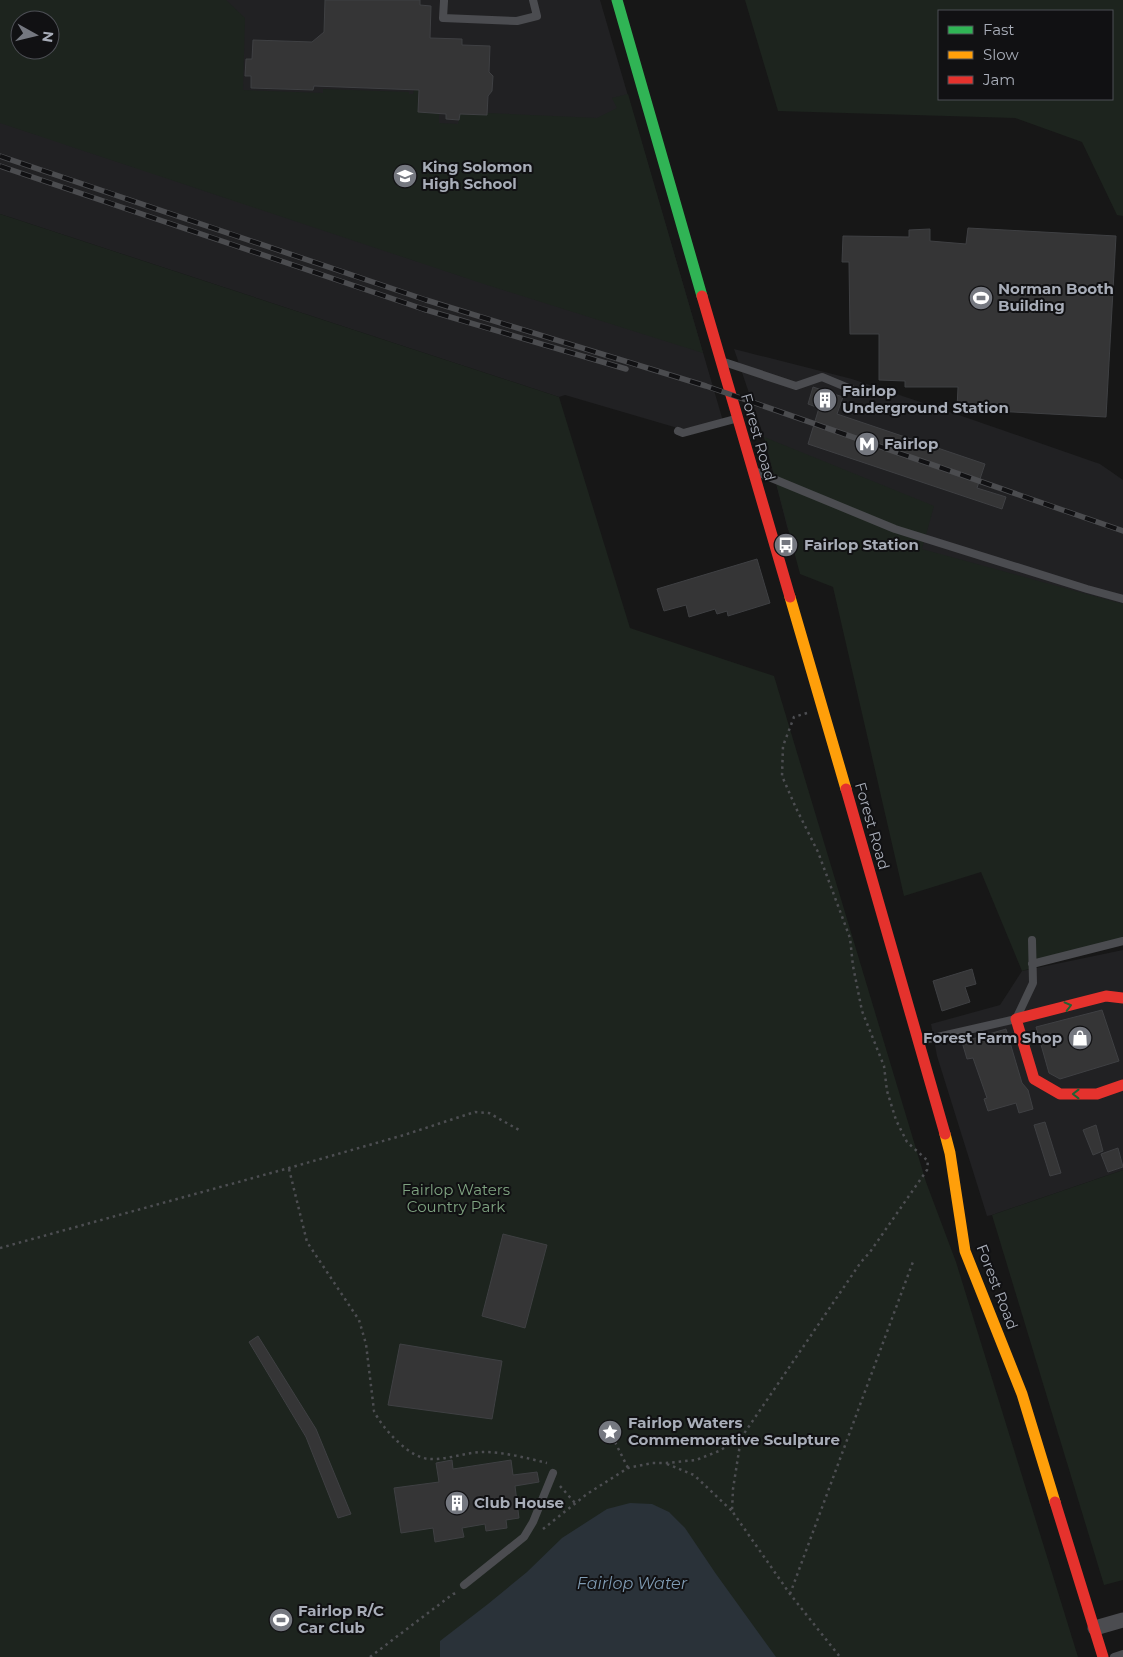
<svg xmlns="http://www.w3.org/2000/svg" width="1123" height="1657" viewBox="0 0 1123 1657" font-family="Montserrat,sans-serif">
  <rect width="100%" height="100%" fill="#171717"/>
  <path fill="#212123" fill-rule="evenodd" d="M0,0H600L723,421L681,429L565,395L559,397L0,214ZM20,20H50V50H20Z
    M734,349L852,379L953,413L1100,464L1123,480V657L788,530L764,437Z
    M1123,950V1170L992,1215L987,1216L937,1056L931,1024L1000,1005L1022,971Z"/>
  <path fill="#1d241e" fill-rule="evenodd" d="M0,0H226L245,18L243,90L323,93V89L409,92V94H413L414,90H419L418,112L439,113V123L458,124L460,114L487,115V113L597,118L617,108L612,98L628,94L703,353L487,285L0,123ZM20,20H50V50H20Z
    M745,0H1123V216L1117,215L1082,142L1015,118L778,111ZM939,11H1112V99H939Z
    M0,214L559,397L630,628L774,676L926,1182L956,1262L1078,1657H0Z
    M764,437L934,506L922,549L1123,604V942L1022,971L981,872L904,896L833,587L800,574Z
    M1123,1170V1580L1104,1585L992,1215Z"/>
  <path fill="#2a3239" d="M630,1503L652,1504L669,1512L685,1528L716,1574L776,1657H440V1641L488,1604L527,1572L562,1538L607,1509Z"/>
  <path fill="#353536" stroke="#3f4043" d="M325,0H420V5L431,6L430,38L462,39V45L490,46L489,72L493,76L492,91L488,96L487,115L460,114L459,120L446,119V114L418,112L419,90L314,86L313,90L251,88V76H245L246,59H252L253,40L312,42L324,32Z
    M968,228L1116,236L1106,417L957,409L958,387H905V381L879,380V334H850L849,262H842L843,236L909,237V230L930,229V241L966,244Z
    M813,387L843,397L837,414L985,464L977,488L1006,497L1002,509L808,444L819,408L808,404Z
    M757,559L770,603L728,616L727,611L717,614L715,609L689,617L686,605L664,611L657,589Z
    M972,969L976,984L965,987L970,1002L942,1011L933,981Z
    M1102,1010L1119,1061L1060,1079L1049,1073L1036,1027Z
    M1006,1029L1022,1083L1028,1090L1033,1109L1019,1113L1016,1103L988,1111L984,1099L987,1098L973,1058L967,1059L962,1042Z
    M1045,1122L1061,1173L1050,1176L1034,1125Z
    M1096,1125L1103,1151L1093,1155L1083,1130Z
    M1118,1148L1123,1167L1108,1172L1101,1154Z
    M503,1234L547,1245L525,1328L482,1316Z
    M258,1336L316,1429L351,1514L338,1518L306,1437L249,1342Z
    M400,1344L502,1361L492,1419L388,1405Z
    M452,1460L453,1469L511,1460L513,1475L537,1472L539,1482L515,1486L519,1518L506,1520L507,1528L486,1531L485,1524L462,1528L464,1537L435,1542L433,1528L401,1533L394,1488L439,1482L436,1463Z"/>
  <g fill="none" stroke-linecap="round" stroke-linejoin="round">
    <path stroke="#4d4e52" stroke-width="2.5" stroke-dasharray="2.5 4" stroke-linecap="butt" d="M807,713L794,717L783,746L782,776L796,808L818,852L850,938L853,966L862,1011L884,1066L887,1091L896,1120L907,1142L928,1161L927,1170L870,1252L861,1262L741,1438L733,1489L732,1511L790,1594L840,1657
      M289,1169L307,1242L359,1320L366,1344L374,1411C382,1428 410,1459 430,1459C448,1460 466,1452 483,1452C504,1452 527,1458 547,1463
      M0,1248L289,1168L404,1135L475,1112L489,1113L519,1130
      M613,1438L605,1435L607,1428L616,1429L613,1438L628,1468
      M667,1464L694,1475L732,1511
      M560,1486L575,1503
      M543,1529L587,1494L628,1468L652,1463H666L696,1460L719,1451L741,1438
      M790,1594L914,1259
      M370,1657L453,1594L457,1593"/>
    <path stroke="#4b4c50" stroke-width="8" d="M444,1L443,18L517,21L537,16L533,0
      M724,362L796,386L822,377L858,392
      M678,431L683,433L735,419
      M757,472L895,529L1087,589L1123,599
      M1032,964L1123,941
      M920,1041L1016,1019L1033,983L1032,940
      M464,1585L524,1537L533,1522L553,1473
      M1114,1657L1123,1654"/>
    <path stroke="#4b4c50" stroke-width="15" d="M1095,1628L1123,1620"/>
    <path stroke="#30b455" stroke-width="11" d="M617,0L702,296"/>
    <path stroke="#ff9f0a" stroke-width="11" d="M790,597L846,789
      M945,1134L950,1153L965,1251L1022,1394L1055,1502"/>
    <path stroke="#e5322d" stroke-width="11" d="M702,296L790,597
      M846,789L945,1134
      M1123,998L1106,996L1016,1019L1034,1079L1060,1094H1097L1123,1085
      M1055,1502L1103,1657"/>
    <g stroke="#4b4c4f" stroke-width="5.5">
      <path id="rail" d="M0,156L426,300L706,386L1123,531
        M0,166L423,309L626,369"/>
    </g>
    <use href="#rail" stroke="#111113" stroke-width="4" stroke-dasharray="11" stroke-linecap="butt"/>
  </g>
  <defs><path id="oneway-chevron" d="M-2-3.5L2.5 0L-2 3.5" fill="none" stroke-width="1.6" stroke-linecap="round" stroke-linejoin="round" transform="scale(1.25)"/></defs>
  <g stroke="#206234">
    <use href="#oneway-chevron" transform="translate(1068 1006) rotate(-14)"/>
    <use href="#oneway-chevron" transform="translate(1076 1094) rotate(-180)"/>
  </g>
  <defs>
    <g id="school-disc" transform="scale(1.25)"><circle r="9.5" fill="#757880" stroke="#111113"/><path d="M0-5L7-2L0 1L-7-2ZM-4 1L0 2.5L4 1V4Q0 6-4 4Z" fill="#fff"/></g>
    <g id="stadium-disc" transform="scale(1.25)"><circle r="9.5" fill="#757880" stroke="#111113"/><path d="M0-5a6.5 5 0 1 0 0 10a6.5 5 0 1 0 0-10ZM-3.5-1.8h7v3.6h-7Z" fill="#fff"/></g>
    <g id="building-disc" transform="scale(1.25)"><circle r="9.5" fill="#757880" stroke="#111113"/><path d="M-4-6H4V6H1V3H-1V6H-4ZM-2.5-4.3h1.7v1.8h-1.7ZM.8-4.3h1.7v1.8H.8ZM-2.5-1h1.7V.8h-1.7ZM.8-1h1.7V.8H.8Z" fill="#fff"/></g>
    <g id="metro-disc" transform="scale(1.25)"><circle r="9.5" fill="#757880" stroke="#111113"/><path d="M-5.5 5V-5H-3L0 0L3-5H5.5V5H3V-.5L0 4L-3-.5V5Z" fill="#fff"/></g>
    <g id="bus-disc" transform="scale(1.25)"><circle r="9.5" fill="#757880" stroke="#111113"/><path d="M-5-6H5V4H4V6H2V4H-2V6H-4V4H-5ZM-3.5-4V0h7V-4ZM-3.5 1.2v1.5H-2V1.2ZM2 1.2v1.5H3.5V1.2Z" fill="#fff"/></g>
    <g id="shop-disc" transform="scale(1.25)"><circle r="9.5" fill="#757880" stroke="#111113"/><path d="M-5-2.5h2.3a2.7 3.5 0 0 1 5.4 0H5L5.5 6h-11ZM-1.5-2.5h3a1.5 2.3 0 0 0-3 0Z" fill="#fff"/></g>
    <g id="sight-disc" transform="scale(1.25)"><circle r="9.5" fill="#757880" stroke="#111113"/><path d="M0-6L1.8-2.2L6-1.7L2.9 1.2L3.7 5.4L0 3.3L-3.7 5.4L-2.9 1.2L-6-1.7L-1.8-2.2Z" fill="#fff"/></g>
  </defs>
  <g fill-rule="evenodd">
    <use href="#school-disc" x="405" y="176"/>
    <use href="#stadium-disc" x="981" y="298"/>
    <use href="#building-disc" x="825" y="400"/>
    <use href="#metro-disc" x="867" y="444"/>
    <use href="#bus-disc" x="786" y="545"/>
    <use href="#shop-disc" x="1080" y="1038"/>
    <use href="#sight-disc" x="610" y="1432"/>
    <use href="#building-disc" x="457" y="1503"/>
    <use href="#stadium-disc" x="281" y="1620"/>
  </g>
  <g text-anchor="middle" stroke-width="4" stroke-linejoin="round" paint-order="stroke">
    <g font-size="15" font-weight="bold" fill="#a8adb8" stroke="#111113" text-anchor="start">
      <text x="422" y="172">King Solomon<tspan x="422" dy="17">High School</tspan></text>
      <text x="998" y="294">Norman Booth<tspan x="998" dy="17">Building</tspan></text>
      <text x="842" y="396">Fairlop<tspan x="842" dy="17">Underground Station</tspan></text>
      <text x="884" y="449">Fairlop</text>
      <text x="804" y="550">Fairlop Station</text>
      <text x="1062" y="1043" text-anchor="end">Forest Farm Shop</text>
      <text x="628" y="1428">Fairlop Waters<tspan x="628" dy="17">Commemorative Sculpture</tspan></text>
      <text x="474" y="1508">Club House</text>
      <text x="298" y="1616">Fairlop R/C<tspan x="298" dy="17">Car Club</tspan></text>
    </g>
    <g font-size="15" fill="#a8adb8" stroke="#111113">
      <text transform="translate(758 437) rotate(74)" y="5">Forest Road</text>
      <text transform="translate(872 826) rotate(74)" y="5">Forest Road</text>
      <text transform="translate(997 1287) rotate(69)" y="5">Forest Road</text>
    </g>
    <g font-size="15" fill="#7fa381" stroke="#111113">
      <text x="456" y="1195">Fairlop Waters<tspan x="456" dy="17">Country Park</tspan></text>
    </g>
    <g font-size="16" font-style="italic" fill="#7f9bb3" stroke="#111113">
      <text x="632" y="1589">Fairlop Water</text>
    </g>
  </g>
  <rect x="938" y="10" width="175" height="90" fill="#111113" stroke="#4d4f55"/>
  <rect x="948" y="26" width="25" height="8" fill="#30b455" stroke="#4d4f55"/>
  <text x="983" y="35" font-size="15" fill="#a8adb8">Fast</text>
  <rect x="948" y="51" width="25" height="8" fill="#ff9f0a" stroke="#4d4f55"/>
  <text x="983" y="60" font-size="15" fill="#a8adb8">Slow</text>
  <rect x="948" y="76" width="25" height="8" fill="#e5322d" stroke="#4d4f55"/>
  <text x="983" y="85" font-size="15" fill="#a8adb8">Jam</text>
  <g transform="translate(35 35) rotate(98)"><circle r="24" fill="#111113" stroke="#4d4f55"/>
  <path d="M0-4L9 19L0 12L-9 19Z" fill="#757880"/>
  <text y="-8" font-size="14" font-weight="bold" text-anchor="middle" fill="#a8adb8">N</text>
  </g>
</svg>
